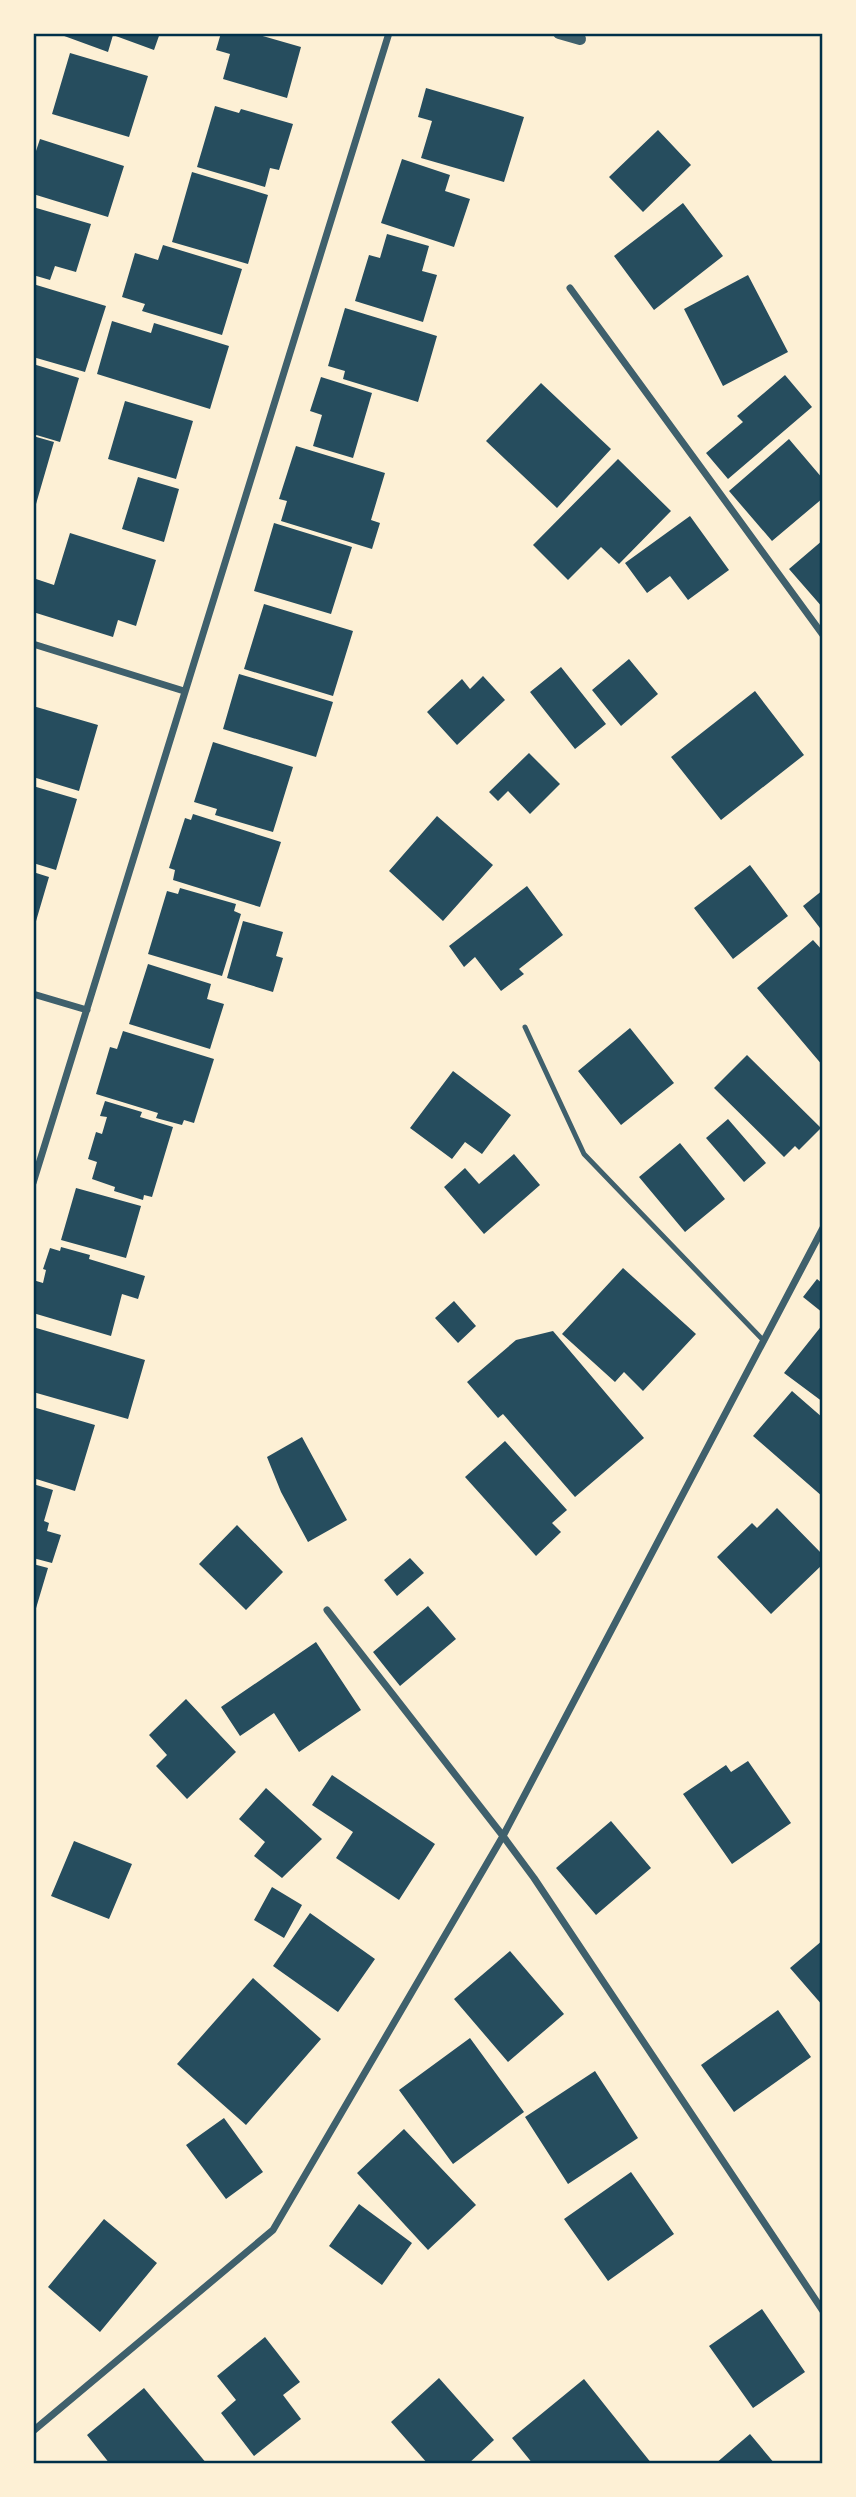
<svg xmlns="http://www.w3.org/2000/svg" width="856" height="2497" viewBox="0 0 856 2497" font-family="Lora,serif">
  <rect width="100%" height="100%" fill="#fdf0d5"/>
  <path fill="#264d5e" d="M56,33H160L154,50L113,35L108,52Z
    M221,33H252L301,47L287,98L223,79L230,54L216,50Z
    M70,53L148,76L129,137L52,114Z
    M426,88L524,117L504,182L421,158L432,121L418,117Z
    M215,106L239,113L241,109L293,124L279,170L270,168L265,187L197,167Z
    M658,130L691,165L643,212L609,177Z
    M40,139L124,166L108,217L33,194V160Z
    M402,159L450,175L445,191L470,199L454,247L381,223Z
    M192,172L268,195L248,264L172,242Z
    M683,203L723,256L654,310L614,256Z
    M33,207L91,224L76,272L55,266L50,280L33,275Z
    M387,234L429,246L422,271L437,275L423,322L355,301L369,255L380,258Z
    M163,245L242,269L222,335L142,311L145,304L122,297L135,253L158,260Z
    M748,275L788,352L723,386L684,309Z
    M33,284L106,306L85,372L33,357Z
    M345,308L437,336L418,402L343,379L345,371L328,366Z
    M112,321L151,333L154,323L229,346L210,409L97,374Z
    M33,364L79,378L60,442L33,434Z
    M785,375L812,407L728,479L706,453L743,422L737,416Z
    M321,377L372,393L353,458L313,446L322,415L310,411Z
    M541,383L611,449L557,508L486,441Z
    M125,401L193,421L176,479L108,459Z
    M33,436L54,442L34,511H33Z
    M789,439L823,479V498L772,541L729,491Z
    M296,446L385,473L371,520L380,523L372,549L281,521L287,501L279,499Z
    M618,459L671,511L619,564L601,547L568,580L533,545Z
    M138,477L179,489L164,542L122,529Z
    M690,516L729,570L688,600L670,576L647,593L625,563Z
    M274,523L352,547L331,614L254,591Z
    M70,533L156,560L136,626L118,620L113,637L33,612V578L54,585Z
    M823,540V608L789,569Z
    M264,604L353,631L333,696L244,669Z
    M629,659L658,694L621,726L592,690Z
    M561,667L606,724L575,749L530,692Z
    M239,674L333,702L316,757L223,729Z
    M483,676L505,700L457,745L427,712L462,679L470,689Z
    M755,691L804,755L721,820L671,757Z
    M33,706L98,725L79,791L33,777Z
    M213,742L293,767L273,832L215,815L217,809L194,802Z
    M529,753L560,784L530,814L508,791L498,801L489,792Z
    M33,786L77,799L56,870L33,863Z
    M193,814L281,842L260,907L173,880L175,870L169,868L185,818L191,820Z
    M437,816L493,865L443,921L389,871Z
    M750,865L788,916L733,959L694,908Z
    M33,872L49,877L34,928H33Z
    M527,886L563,935L519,969L524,974L501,991L475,957L464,967L449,946Z
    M180,888L236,904L234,911L241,914L222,976L148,954L167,891L178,894Z
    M823,890V932L803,906Z
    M243,921L283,932L276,956L283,958L273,992L227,978Z
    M813,940L823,951V1066L757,988Z
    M148,964L211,984L207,999L224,1004L210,1049L129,1024Z
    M630,1028L674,1083L621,1125L578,1071Z
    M123,1031L214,1059L194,1123L184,1120L182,1125L156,1118L158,1113L96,1094L110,1047L117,1049Z
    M747,1055L821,1128L799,1150L795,1146L784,1157L714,1088Z
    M453,1071L511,1115L482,1154L465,1142L452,1159L410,1128Z
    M105,1101L142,1112L140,1117L173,1127L152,1197L144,1195L143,1200L114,1191L115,1187L92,1179L97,1162L88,1159L96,1132L102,1134L107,1117L100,1116Z
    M728,1119L766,1163L744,1182L706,1138Z
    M680,1143L725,1199L685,1232L639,1177Z
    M514,1154L540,1185L484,1234L444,1187L465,1168L479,1184Z
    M76,1188L141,1206L126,1258L61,1240Z
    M61,1247L90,1255L89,1259L145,1276L138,1299L122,1294L111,1336L33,1313L35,1298L33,1297V1280L43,1283L46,1270L43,1269L50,1248L60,1251Z
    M623,1268L696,1334L643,1391L624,1372L615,1382L562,1334Z
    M817,1279L823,1284V1313L803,1297Z
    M454,1301L476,1326L458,1343L435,1318Z
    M823,1324V1402L784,1373Z
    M33,1327L145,1360L128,1419L33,1392Z
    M553,1331L644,1438L575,1497L503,1414L498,1418L467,1382L516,1340Z
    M792,1391L823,1418V1497L753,1436Z
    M33,1407L95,1425L75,1491L33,1478Z
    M302,1437L347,1520L308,1542L281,1492L267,1457Z
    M505,1441L567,1510L552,1523L561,1532L536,1556L465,1477Z
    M33,1484L53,1490L44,1521L49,1523L47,1531L61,1535L52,1563L33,1558Z
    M777,1508L823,1555V1564L771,1614L717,1557L752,1523L757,1528Z
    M237,1525L283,1572L246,1610L199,1564Z
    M410,1558L424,1573L397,1596L384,1580Z
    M33,1564L48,1568L34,1615H33Z
    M428,1606L456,1639L400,1686L373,1652Z
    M316,1642L361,1710L299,1752L274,1713L240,1736L221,1707Z
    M186,1699L236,1752L187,1799L156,1766L167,1755L149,1735Z
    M748,1761L791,1823L732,1864L683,1794L726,1765L731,1772Z
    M332,1775L435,1844L399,1900L336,1858L353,1832L312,1805Z
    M266,1788L322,1839L282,1878L254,1856L265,1842L239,1819Z
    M611,1821L651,1868L596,1915L556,1868Z
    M74,1841L132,1864L109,1919L51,1896Z
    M272,1887L302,1905L284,1938L254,1920Z
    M310,1913L375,1959L338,2012L273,1966Z
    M823,1940V2006L790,1968Z
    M510,1951L564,2014L508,2062L454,1999Z
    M253,1978L321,2039L246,2125L177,2064Z
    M778,2010L811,2057L734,2112L701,2065Z
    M470,2038L524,2112L453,2164L399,2090Z
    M595,2071L638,2138L568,2184L525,2117Z
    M224,2118L263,2172L226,2199L186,2145Z
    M404,2129L476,2205L428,2250L357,2173Z
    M631,2172L674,2234L608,2281L564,2219Z
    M359,2204L412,2243L382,2285L329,2246Z
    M104,2219L157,2263L100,2332L48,2287Z
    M762,2309L805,2372L753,2408L709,2346Z
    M265,2337L300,2382L283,2395L301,2419L254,2456L221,2413L236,2400L217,2376Z
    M439,2378L494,2440L468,2464H428L391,2422Z
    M584,2379L652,2464H533L512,2438Z
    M144,2388L207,2464H110L87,2435Z
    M750,2434L775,2464H715Z"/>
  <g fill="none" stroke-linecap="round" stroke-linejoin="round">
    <path stroke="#3f606c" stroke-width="5" d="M525,1027L584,1154L764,1341"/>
    <path stroke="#3f606c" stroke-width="7" d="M570,288L823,635
      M33,644L184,691
      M33,994L87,1010
      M33,1183L389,33
      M327,1610L503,1836L534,1878L823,2311
      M33,2431L273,2230L503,1836L823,1228"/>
    <path stroke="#3f606c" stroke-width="12" d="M559,33L580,39"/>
  </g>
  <rect width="856" height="2497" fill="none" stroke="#fdf0d5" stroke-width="70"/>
  <rect x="35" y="35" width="786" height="2427" fill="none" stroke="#003049" stroke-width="2.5"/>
</svg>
